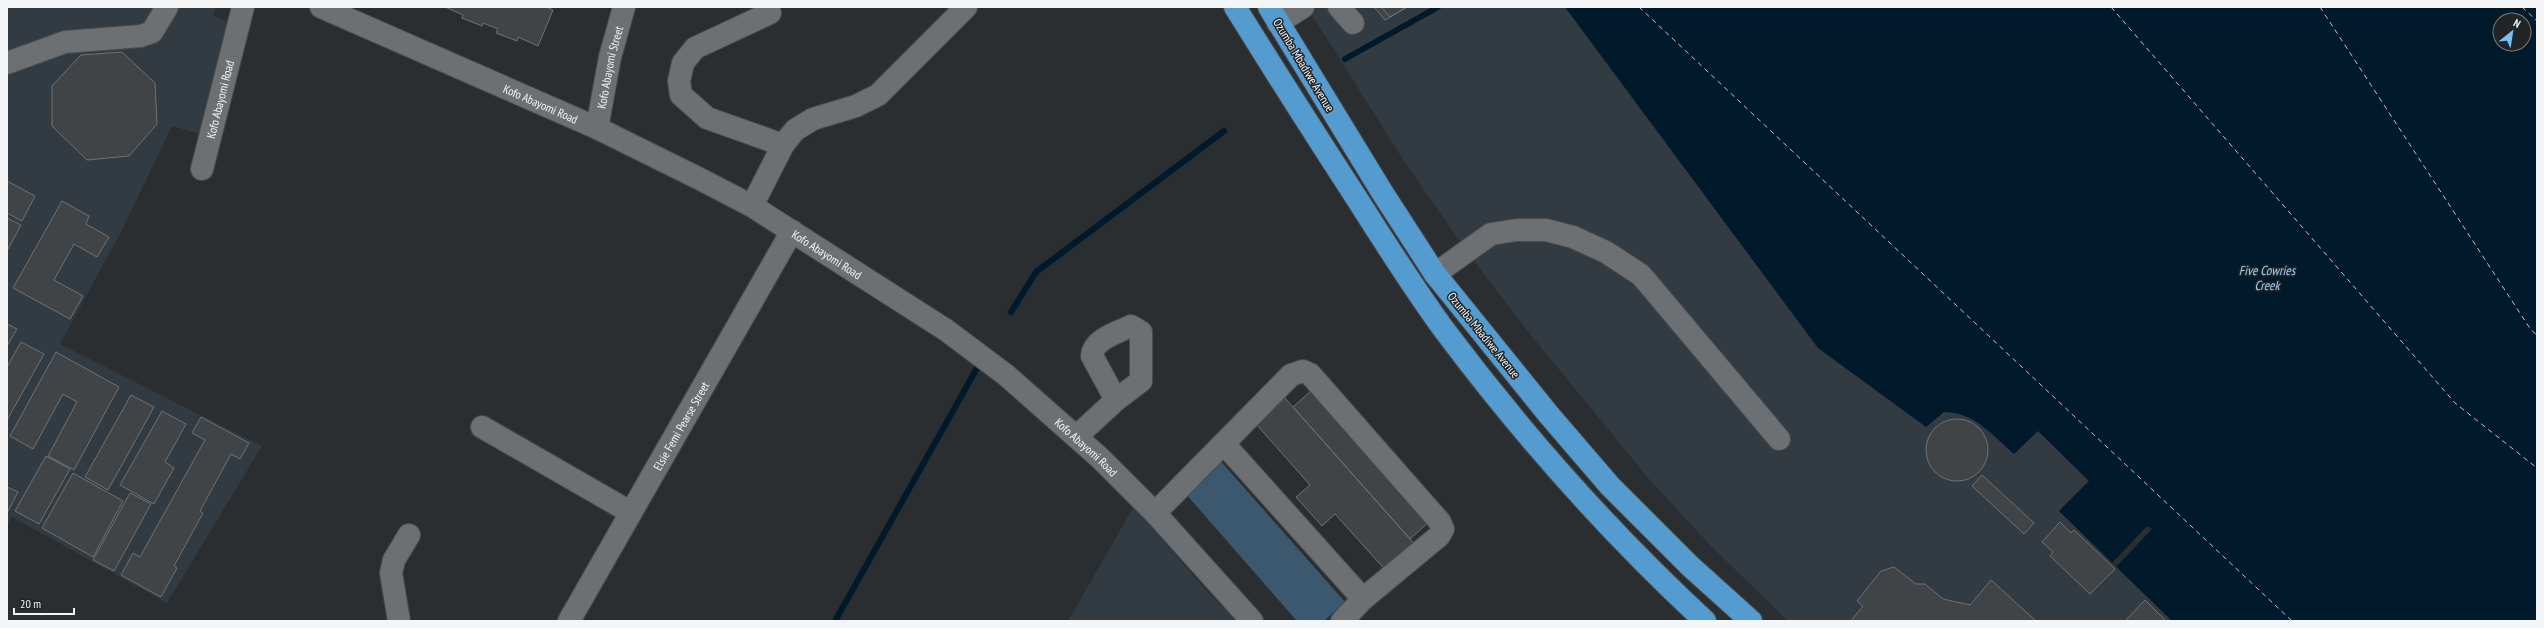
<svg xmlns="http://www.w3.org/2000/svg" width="2544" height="628" font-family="'PT Sans Narrow',sans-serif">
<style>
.built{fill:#323b41}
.green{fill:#3c586e}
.water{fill:#00192b;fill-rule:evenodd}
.pier{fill:#2b2e31}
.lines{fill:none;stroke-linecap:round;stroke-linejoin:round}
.stream{stroke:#00192b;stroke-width:6}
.ferry{stroke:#9fcff5;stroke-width:1;stroke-dasharray:5 4;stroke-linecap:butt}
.building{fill:#414447;stroke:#6f7275}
.minor-casing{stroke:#4a4c4e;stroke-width:24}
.highway-casing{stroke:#4a4c4e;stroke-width:24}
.minor{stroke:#6c7073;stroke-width:22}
.highway{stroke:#549bd0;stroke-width:22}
.labels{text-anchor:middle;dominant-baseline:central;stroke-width:3;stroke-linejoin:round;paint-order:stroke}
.street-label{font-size:12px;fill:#f3f5f6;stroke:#222527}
.water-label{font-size:13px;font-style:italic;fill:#9fcff5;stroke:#222527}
</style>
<rect width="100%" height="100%" fill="#2b2e31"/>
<path class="built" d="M 7,7 L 216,7 L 213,16 L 227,22 L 200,134 L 172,126 L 121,232 L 60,344 L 262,446 L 167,603 L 12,517 L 7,526 Z
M 1307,7 L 1565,7 L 1818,348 L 1944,412 L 1959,412 L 1971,417 L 2014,454 L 2038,430 L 2089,481 L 2059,511 L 2172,621 L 1788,621 L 1710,545 L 1649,479 L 1530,334 L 1467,252 L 1402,158 Z
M 1134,506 L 1202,586 L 1236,621 L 1068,621 Z"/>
<path class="green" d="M 1217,457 L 1345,602 L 1324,621 L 1297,621 L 1185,493 Z"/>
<path class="water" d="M 1565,7 L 2537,7 L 2537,621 L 2172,621 L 2059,511 L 2089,481 L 2038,431 L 2014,454 C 1993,435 1974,412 1944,412 L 1926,427 L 1818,348 ZM 2500,20 L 2524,20 L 2524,44 L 2500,44 Z"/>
<path class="pier" d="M 2147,526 L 2152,529 L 2116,567 L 2112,563 Z"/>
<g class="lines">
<path class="stream" d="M 1345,59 L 1438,7
M 1011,312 L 1036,272 L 1224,131
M 835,621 L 977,368"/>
<path class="ferry" d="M 1639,7 L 2292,621
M 2111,7 L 2455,403 L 2537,468
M 2320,7 L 2531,330 L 2537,335
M 2522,7 L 2537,21"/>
</g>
<path class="building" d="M 445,7 L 546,7 L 553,10 L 538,46 L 518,37 L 517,41 L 496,33 L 498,29 L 483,23 L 482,26 L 462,18 L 463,15 Z
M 1374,7 L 1407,7 L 1385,20 Z
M 1381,7 L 1407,7 L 1390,17 Z
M 122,52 L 155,83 L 157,124 L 129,156 L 87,160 L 52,126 L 52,86 L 81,55 Z
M 7,181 L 35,196 L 22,221 L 7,213 Z
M 62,201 L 89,216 L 86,224 L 109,237 L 97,257 L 74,244 L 54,280 L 83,296 L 70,319 L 13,288 Z
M 7,218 L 21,225 L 7,251 Z
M 7,324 L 17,329 L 7,346 Z
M 21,342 L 44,354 L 7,420 L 7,367 Z
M 56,352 L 119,387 L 74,470 L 48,456 L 77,402 L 63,394 L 33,449 L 10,436 Z
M 1314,388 L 1431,520 L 1410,539 L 1293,407 Z
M 131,395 L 154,407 L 108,490 L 85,477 Z
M 1285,398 L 1418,548 L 1389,574 L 1335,514 L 1322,526 L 1296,497 L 1310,485 L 1256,424 Z
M 162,411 L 186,424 L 165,462 L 174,468 L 154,504 L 120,485 Z
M 201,417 L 249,443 L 240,459 L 231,454 L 200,511 L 203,513 L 174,566 L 177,568 L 161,597 L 121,575 L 133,553 L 140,557 L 205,440 L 192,433 Z
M1926 450a31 31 0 1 1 62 0a31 31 0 1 1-62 0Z
M 46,456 L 70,469 L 39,524 L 15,511 Z
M 73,473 L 123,501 L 93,557 L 42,528 Z
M 1982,475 L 2034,523 L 2024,534 L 1972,486 Z
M 7,487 L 18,492 L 7,513 Z
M 130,493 L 151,504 L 114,571 L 93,560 Z
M 2060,522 L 2071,533 L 2074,530 L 2115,569 L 2090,594 L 2050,556 L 2053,552 L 2042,542 Z
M 1894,567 L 1916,584 L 1925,584 L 1943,599 L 1970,605 L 1991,580 L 2036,621 L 1851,621 L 1863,606 L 1857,601 L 1881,571 Z
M 2145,600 L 2166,621 L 2125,621 Z"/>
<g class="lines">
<g class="minor-casing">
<g id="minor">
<path id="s1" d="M 321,7 L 597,128 L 702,180 L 752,206 L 946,330 L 1006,375 L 1100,458 L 1155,513 L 1252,621"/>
<path d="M 1339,7 L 1353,23"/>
<path d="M 770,13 L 695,48 L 683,63 L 679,81 L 681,95 L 707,118 L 783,145"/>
<path d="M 1278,23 L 1303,7"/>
<path d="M 7,63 L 65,42 L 141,36 L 152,32 L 167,7"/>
<path id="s2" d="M 597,128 L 610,57 L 624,7"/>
<path id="s3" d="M 202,169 L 243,7"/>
<path d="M 752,206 L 783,145 L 795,130 L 813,119 L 856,106 L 878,95 L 966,7"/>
<path d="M 1435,274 L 1491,234 L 1517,230 L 1546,230 L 1573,237 L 1606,252 L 1641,275 L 1779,439"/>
<path d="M 482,427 L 630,512"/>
<path d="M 1077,436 L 1116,400 L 1141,381 L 1141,332 L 1131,326 C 1117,333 1093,339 1092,356 L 1116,400"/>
<path d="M 1225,445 L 1363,599"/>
<path d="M 1155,513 L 1291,375 L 1303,371 L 1310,374 L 1440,522 L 1443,529 L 1439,536 L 1363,599 L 1342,621"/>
<path d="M 399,621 L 391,573 L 394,560 L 409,535"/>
<path id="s4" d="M 569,621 L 792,231"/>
</g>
</g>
<g class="highway-casing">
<path id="highway" d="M 1235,7 C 1273,68 1311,128 1350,188 C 1381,236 1411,285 1445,331 C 1523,435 1610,533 1705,621
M 1269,7 L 1382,192 L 1435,274 L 1549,415 L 1610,486 L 1690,566 L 1751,621"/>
</g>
<use href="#minor" class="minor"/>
<use href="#highway" class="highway"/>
</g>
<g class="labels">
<g class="street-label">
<text transform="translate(1304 65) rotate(59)">Ozumba Mbadiwe Avenue</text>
<text stroke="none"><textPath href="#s2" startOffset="62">Kofo Abayomi Street</textPath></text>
<text stroke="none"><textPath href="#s3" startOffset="72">Kofo Abayomi Road</textPath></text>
<text stroke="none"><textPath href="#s1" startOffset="240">Kofo Abayomi Road</textPath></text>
<text stroke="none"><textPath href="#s1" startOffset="564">Kofo Abayomi Road</textPath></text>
<text transform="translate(1484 335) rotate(51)">Ozumba Mbadiwe Avenue</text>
<text stroke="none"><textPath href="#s4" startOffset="225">Elsie Femi Pearse Street</textPath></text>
<text stroke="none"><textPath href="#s1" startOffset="888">Kofo Abayomi Road</textPath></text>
</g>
<g class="water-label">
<text x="2267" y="270">Five Cowries<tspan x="2267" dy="15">Creek</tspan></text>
</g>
</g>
<rect width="2544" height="628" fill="none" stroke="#f3f5f6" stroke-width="16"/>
<g transform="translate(2512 32) rotate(30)"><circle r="19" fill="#222527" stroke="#76787a"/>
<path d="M0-3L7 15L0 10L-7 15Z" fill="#77c0f7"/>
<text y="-6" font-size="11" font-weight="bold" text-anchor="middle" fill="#f3f5f6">N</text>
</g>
<path d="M14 608v6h60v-6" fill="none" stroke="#f3f5f6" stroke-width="2"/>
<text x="20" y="608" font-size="12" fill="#f3f5f6" stroke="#222527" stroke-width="3" paint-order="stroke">20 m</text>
</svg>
